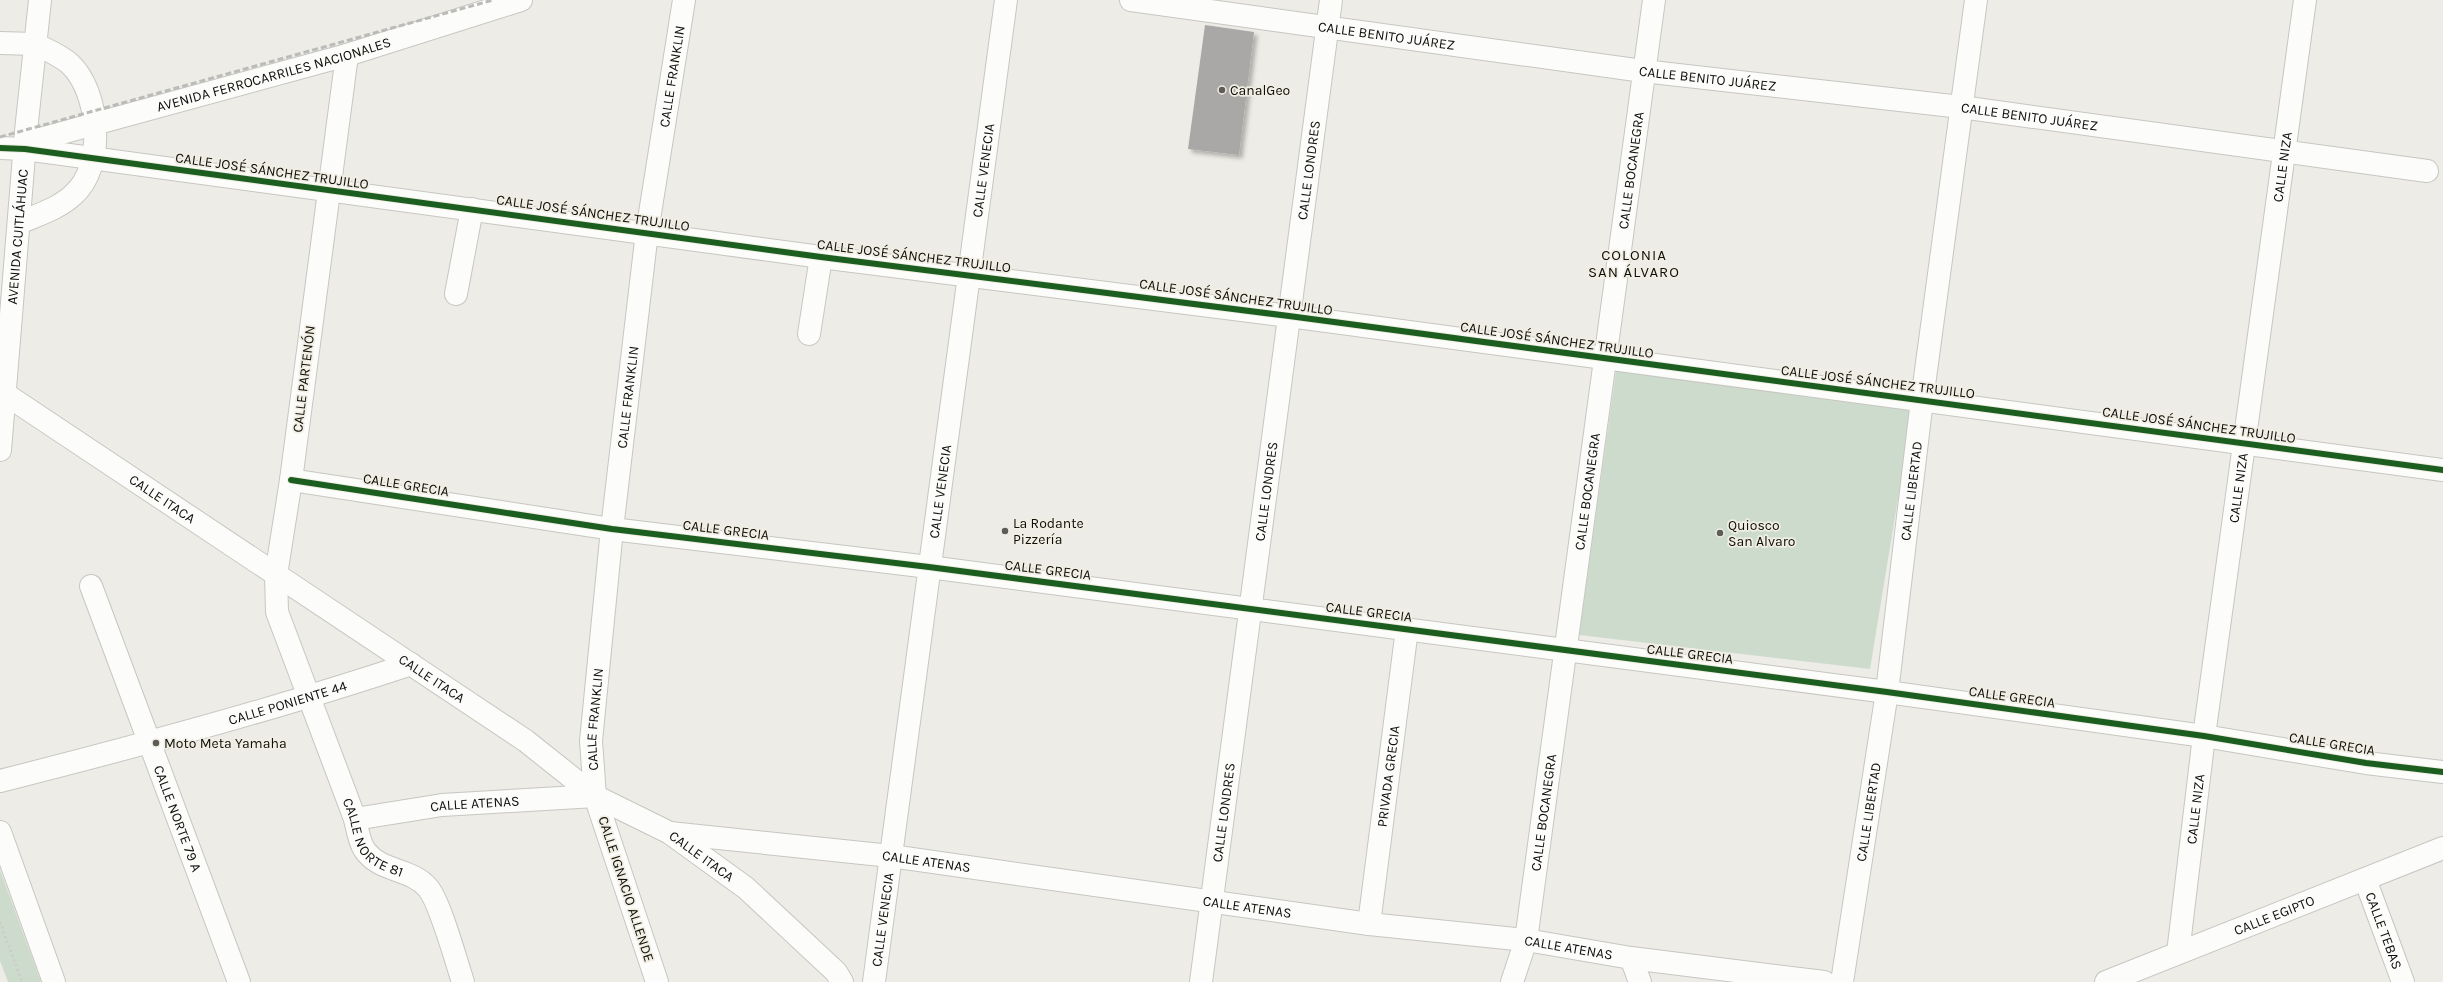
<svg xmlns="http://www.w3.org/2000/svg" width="2443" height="982" font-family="Karla,sans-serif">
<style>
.green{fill:#cddbcd}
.building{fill:#aaa8a7;filter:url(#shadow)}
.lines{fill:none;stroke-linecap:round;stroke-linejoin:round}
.minor-casing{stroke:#c7c6c1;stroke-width:24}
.major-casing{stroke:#c7c6c1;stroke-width:24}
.path{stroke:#cbcbc8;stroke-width:2.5;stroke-dasharray:2 3;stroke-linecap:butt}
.minor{stroke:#fcfcfb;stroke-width:22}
.major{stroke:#fcfcfb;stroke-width:22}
.rail{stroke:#bbbbb9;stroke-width:3;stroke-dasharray:6 3;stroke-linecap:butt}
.cycleway-casing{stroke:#f1eee3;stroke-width:8}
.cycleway{stroke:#1b5e20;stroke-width:6}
.poi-dot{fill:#5d5c57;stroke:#f1eee3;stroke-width:1.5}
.labels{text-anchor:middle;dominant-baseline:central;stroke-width:3.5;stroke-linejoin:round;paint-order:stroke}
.street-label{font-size:14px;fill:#0f0e0a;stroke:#f1eee3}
.poi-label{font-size:14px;fill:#0f0e0a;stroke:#f1eee3;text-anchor:start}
.neighbourhood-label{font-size:15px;letter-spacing:1px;fill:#0f0e0a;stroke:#f1eee3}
</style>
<defs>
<filter id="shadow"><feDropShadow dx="3.5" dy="3.5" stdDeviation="2" flood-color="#0004"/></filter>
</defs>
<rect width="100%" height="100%" fill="#eeece6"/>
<path class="green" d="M 1616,371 L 1913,407 L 1870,669 L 1579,635 Z
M 0,870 L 41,982 L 8,982 L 0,961 Z"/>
<path class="building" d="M 1205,25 L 1254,32 L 1239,155 L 1188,149 Z"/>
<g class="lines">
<g class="minor-casing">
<g id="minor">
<path id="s1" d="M 1131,0 L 1643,71 L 1961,107 L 2427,171"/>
<path id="s2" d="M 347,55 L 291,480 L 276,575 L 277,612 L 355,819 C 357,828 359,841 364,849 C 380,873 410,867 428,888 C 440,902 456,961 463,982"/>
<path id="s3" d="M 25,143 L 347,55 L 521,0"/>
<path d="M 0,148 L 25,149 L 821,257 L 1289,316 L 2443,470"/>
<path d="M 19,223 C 37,215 58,209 73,195 C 106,167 100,92 70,64 C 60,55 47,50 35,44"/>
<path d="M 456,294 L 472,209"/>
<path d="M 809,334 L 821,257"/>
<path id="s4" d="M 5,394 L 526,741 L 595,796 L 670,833 L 746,888 L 836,972 L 842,982"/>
<path d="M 291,480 L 612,529 L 929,567 L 1887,692 L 2204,736 L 2366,763 L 2443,772"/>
<path id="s5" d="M 91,586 L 239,982"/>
<path id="s6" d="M 0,781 C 139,746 276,709 411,664"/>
<path id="s7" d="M 355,819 L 442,805 L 595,796"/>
<path id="s8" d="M 670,833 L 891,856 L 1369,924 L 1526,940 L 1631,958 L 1824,982"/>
<path id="s9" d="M 2365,879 L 2403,982"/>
<path id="s10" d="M 1369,924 L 1407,629"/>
<path id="s11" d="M 2178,953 L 2204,736 L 2305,0"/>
<path d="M 1631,958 L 1640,982"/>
<path id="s12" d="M 657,982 L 595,796 L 591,741 L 612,529 L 647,232 L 684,0"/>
<path id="s13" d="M 874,982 L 1006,0"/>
<path id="s14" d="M 1201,982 L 1331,0"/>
<path id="s15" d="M 1512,982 L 1526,940 L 1654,0"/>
<path id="s16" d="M 1842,982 L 1887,692 L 1922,400 L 1976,0"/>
<path id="s17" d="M 2106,982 L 2443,848"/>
</g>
</g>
<g class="major-casing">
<g id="major">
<path d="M 0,43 L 35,44"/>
<path id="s18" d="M 0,450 L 26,131 L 40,0"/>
<path d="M 0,832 L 54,982"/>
</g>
</g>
<path class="path" d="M 0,922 L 22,982"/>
<use href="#minor" class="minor"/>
<use href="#major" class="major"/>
<path class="rail" d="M 0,137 L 493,0"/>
<g class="cycleway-casing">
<path id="cycleway" d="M 0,148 L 25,149 L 821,257 L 1289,316 L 2443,470
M 291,480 L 612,529 L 929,567 L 1887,692 L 2204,736 L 2366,763 L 2443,772"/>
</g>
<use href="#cycleway" class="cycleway"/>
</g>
<g class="poi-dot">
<circle cx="1222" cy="90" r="4"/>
<circle cx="1005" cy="531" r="4"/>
<circle cx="1720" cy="533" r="4"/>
<circle cx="156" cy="743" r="4"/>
</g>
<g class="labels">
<g class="street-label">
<text stroke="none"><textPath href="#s1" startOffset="258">CALLE BENITO JUÁREZ</textPath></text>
<text stroke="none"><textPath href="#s3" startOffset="258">AVENIDA FERROCARRILES NACIONALES</textPath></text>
<text stroke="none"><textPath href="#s12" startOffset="921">CALLE FRANKLIN</textPath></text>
<text stroke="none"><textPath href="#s1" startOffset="582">CALLE BENITO JUÁREZ</textPath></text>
<text stroke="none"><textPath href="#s1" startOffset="906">CALLE BENITO JUÁREZ</textPath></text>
<text stroke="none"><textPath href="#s11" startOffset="793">CALLE NIZA</textPath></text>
<text stroke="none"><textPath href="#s13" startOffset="819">CALLE VENECIA</textPath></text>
<text stroke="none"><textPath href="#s14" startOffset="819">CALLE LONDRES</textPath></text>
<text transform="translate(272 171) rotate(8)">CALLE JOSÉ SÁNCHEZ TRUJILLO</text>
<text stroke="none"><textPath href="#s15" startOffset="821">CALLE BOCANEGRA</textPath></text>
<text transform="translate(593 213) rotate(8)">CALLE JOSÉ SÁNCHEZ TRUJILLO</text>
<text stroke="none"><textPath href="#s18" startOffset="214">AVENIDA CUITLÁHUAC</textPath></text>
<text transform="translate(914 256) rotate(7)">CALLE JOSÉ SÁNCHEZ TRUJILLO</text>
<text transform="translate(1236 297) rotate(8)">CALLE JOSÉ SÁNCHEZ TRUJILLO</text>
<text transform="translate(1557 340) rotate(8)">CALLE JOSÉ SÁNCHEZ TRUJILLO</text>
<text transform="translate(304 379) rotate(-83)">CALLE PARTENÓN</text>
<text transform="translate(1878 382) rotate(7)">CALLE JOSÉ SÁNCHEZ TRUJILLO</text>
<text stroke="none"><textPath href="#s12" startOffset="597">CALLE FRANKLIN</textPath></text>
<text transform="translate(2199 425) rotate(8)">CALLE JOSÉ SÁNCHEZ TRUJILLO</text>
<text transform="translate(406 485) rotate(9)">CALLE GRECIA</text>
<text stroke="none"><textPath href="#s11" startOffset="469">CALLE NIZA</textPath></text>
<text stroke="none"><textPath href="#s13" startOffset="495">CALLE VENECIA</textPath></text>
<text stroke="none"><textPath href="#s14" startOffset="495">CALLE LONDRES</textPath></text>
<text stroke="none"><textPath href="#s16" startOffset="496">CALLE LIBERTAD</textPath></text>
<text stroke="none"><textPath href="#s15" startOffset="497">CALLE BOCANEGRA</textPath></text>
<text stroke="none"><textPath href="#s4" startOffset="189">CALLE ITACA</textPath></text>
<text transform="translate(726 530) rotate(7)">CALLE GRECIA</text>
<text transform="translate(1048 570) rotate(7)">CALLE GRECIA</text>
<text transform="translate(1369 612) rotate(7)">CALLE GRECIA</text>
<text transform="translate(1690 654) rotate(7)">CALLE GRECIA</text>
<text stroke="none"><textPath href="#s4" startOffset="513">CALLE ITACA</textPath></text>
<text transform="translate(2012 697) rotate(8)">CALLE GRECIA</text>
<text stroke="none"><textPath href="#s6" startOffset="298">CALLE PONIENTE 44</textPath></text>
<text stroke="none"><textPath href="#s12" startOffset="273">CALLE FRANKLIN</textPath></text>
<text transform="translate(2332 744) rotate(9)">CALLE GRECIA</text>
<text stroke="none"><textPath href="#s10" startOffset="149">PRIVADA GRECIA</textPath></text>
<text stroke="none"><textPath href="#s7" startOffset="121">CALLE ATENAS</textPath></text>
<text stroke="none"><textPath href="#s11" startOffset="145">CALLE NIZA</textPath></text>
<text stroke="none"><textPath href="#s14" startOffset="171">CALLE LONDRES</textPath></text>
<text stroke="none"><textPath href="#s16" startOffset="172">CALLE LIBERTAD</textPath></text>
<text stroke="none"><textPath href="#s15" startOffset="173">CALLE BOCANEGRA</textPath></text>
<text stroke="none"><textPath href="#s5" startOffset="248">CALLE NORTE 79 A</textPath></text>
<text stroke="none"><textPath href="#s2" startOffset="811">CALLE NORTE 81</textPath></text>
<text stroke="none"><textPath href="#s4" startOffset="837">CALLE ITACA</textPath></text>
<text stroke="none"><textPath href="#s8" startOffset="258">CALLE ATENAS</textPath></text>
<text transform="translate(626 889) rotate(72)">CALLE IGNACIO ALLENDE</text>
<text stroke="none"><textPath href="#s8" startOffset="582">CALLE ATENAS</textPath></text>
<text stroke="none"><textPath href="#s17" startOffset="181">CALLE EGIPTO</textPath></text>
<text stroke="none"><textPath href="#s13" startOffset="63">CALLE VENECIA</textPath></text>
<text stroke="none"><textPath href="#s9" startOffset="55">CALLE TEBAS</textPath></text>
<text stroke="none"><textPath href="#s8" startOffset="906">CALLE ATENAS</textPath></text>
</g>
<g class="poi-label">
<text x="1230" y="90">CanalGeo</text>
<text x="1013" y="523">La Rodante<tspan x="1013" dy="16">Pizzería</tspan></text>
<text x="1728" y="525">Quiosco<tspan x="1728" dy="16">San Alvaro</tspan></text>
<text x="164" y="743">Moto Meta Yamaha</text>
</g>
<g class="neighbourhood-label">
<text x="1634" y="255">COLONIA<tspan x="1634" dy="17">SAN ÁLVARO</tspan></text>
</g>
</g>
</svg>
